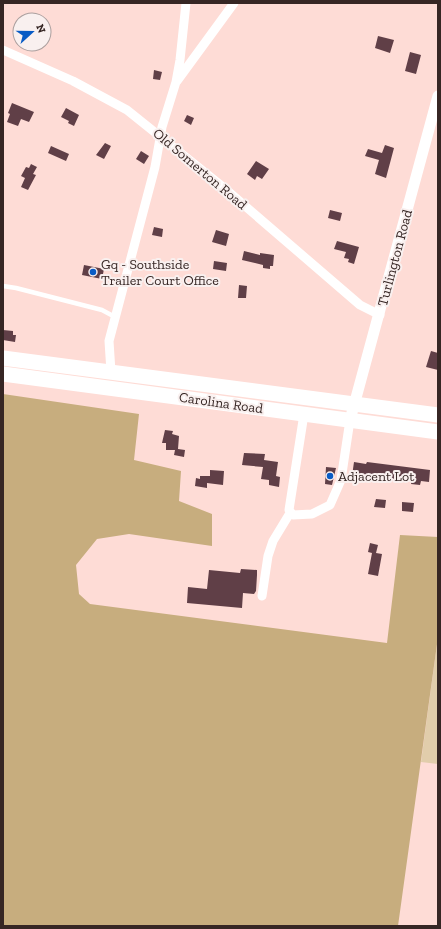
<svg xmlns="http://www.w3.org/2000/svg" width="441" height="929" font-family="'Zilla Slab',serif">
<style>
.green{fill:#e1cdab}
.forest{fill:#c7ad7e}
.building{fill:#603f47}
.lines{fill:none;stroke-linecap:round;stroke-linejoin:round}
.service{stroke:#fff;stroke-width:4.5}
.minor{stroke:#fff;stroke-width:9}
.tertiary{stroke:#fff;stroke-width:11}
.trunk{stroke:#fff;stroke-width:15}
.poi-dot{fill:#085bc5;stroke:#f9f0ef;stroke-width:1.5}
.labels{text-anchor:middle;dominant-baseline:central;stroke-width:4;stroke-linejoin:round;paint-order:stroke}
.street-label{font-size:14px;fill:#362624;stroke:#f9f0ef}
.poi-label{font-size:14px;fill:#362624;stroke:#f9f0ef;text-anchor:start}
</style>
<rect width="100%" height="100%" fill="#fedcd6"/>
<path class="green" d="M 438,637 L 438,764 L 421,762 Z"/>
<path class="forest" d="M 3,394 L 139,414 L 134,460 L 181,471 L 179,501 L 212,514 L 212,546 L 129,534 L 97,539 L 76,565 L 79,594 L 90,604 L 387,643 L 400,535 L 438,537 L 438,637 L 398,926 L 3,926 Z"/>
<path class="building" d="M 378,36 L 394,40 L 390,53 L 375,48 Z
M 410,52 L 421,55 L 416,74 L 405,71 Z
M 154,70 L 162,72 L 160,80 L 153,79 Z
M 12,103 L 34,112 L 29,122 L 21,119 L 18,126 L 7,122 L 10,114 L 8,113 Z
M 66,108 L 79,115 L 74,126 L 68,123 L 69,121 L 61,117 Z
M 187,115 L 194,118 L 191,125 L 184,121 Z
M 105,143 L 111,146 L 104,159 L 96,155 Z
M 385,145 L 394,148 L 386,178 L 375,174 L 379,160 L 365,156 L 368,149 L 382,153 Z
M 51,146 L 69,154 L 66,161 L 48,153 Z
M 141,151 L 149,156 L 144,164 L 136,159 Z
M 256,161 L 269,169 L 262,179 L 257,176 L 255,180 L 247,174 Z
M 31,164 L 37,167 L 33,174 L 36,175 L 28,190 L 21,187 L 25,178 L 21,176 L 26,167 L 29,168 Z
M 330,210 L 342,213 L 340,221 L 328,218 Z
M 154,227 L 163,229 L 162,237 L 152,235 Z
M 216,230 L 229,234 L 226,246 L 212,242 Z
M 337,241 L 359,247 L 354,264 L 348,262 L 349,259 L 344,258 L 346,252 L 334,249 Z
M 244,251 L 260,255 L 260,253 L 274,255 L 273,266 L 270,266 L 270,269 L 263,268 L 263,265 L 242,260 Z
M 214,261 L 227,263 L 226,271 L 213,269 Z
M 84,265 L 104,269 L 102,279 L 82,275 Z
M 239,285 L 247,286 L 246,298 L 238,298 Z
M 3,330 L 13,331 L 13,335 L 16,335 L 15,342 L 3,340 Z
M 431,351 L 438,353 L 438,370 L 426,367 Z
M 165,430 L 173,431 L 172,434 L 179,436 L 178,449 L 185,450 L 184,457 L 174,455 L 175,450 L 166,450 L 166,443 L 162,443 Z
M 244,453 L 265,454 L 264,460 L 278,462 L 276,476 L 280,477 L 279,487 L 269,485 L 269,480 L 261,479 L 263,467 L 242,465 Z
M 354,462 L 366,464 L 367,462 L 430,470 L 429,482 L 421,481 L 420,485 L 411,484 L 412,479 L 395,477 L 395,479 L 388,478 L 388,475 L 374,473 L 374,475 L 370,475 L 370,479 L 353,477 L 352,476 Z
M 326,467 L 336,468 L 332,485 L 325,484 Z
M 210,470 L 224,471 L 223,485 L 207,483 L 207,488 L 195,486 L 196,478 L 200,479 L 200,476 L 210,476 Z
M 376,499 L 386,500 L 385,508 L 374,507 Z
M 402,502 L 414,503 L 413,512 L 402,511 Z
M 370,543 L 378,545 L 376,553 L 382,554 L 378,576 L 368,574 L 372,553 L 368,552 Z
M 241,569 L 257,570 L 257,575 L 256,591 L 254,594 L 243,593 L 242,608 L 187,603 L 188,587 L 207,589 L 209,570 L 240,573 Z"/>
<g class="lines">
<path class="service" d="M 3,286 L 16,288 L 102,310 L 115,317"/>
<path class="minor" d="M 3,50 L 73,81 L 127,110 L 223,187 L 360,305 L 380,315
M 177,81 L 234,3
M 111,372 L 109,341 L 155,167 L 162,127 L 176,82 L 180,60 L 186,3
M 304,414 L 289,510 L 293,515 L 312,514 L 330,505 L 341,480 L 350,420
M 262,596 L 268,556 L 273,541 L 290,513"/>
<path class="tertiary" d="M 350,420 L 438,96"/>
<path class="trunk" d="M 3,358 L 438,415
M 3,374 L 438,432"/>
</g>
<g class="poi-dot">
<circle cx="93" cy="272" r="4"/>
<circle cx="330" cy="476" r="4"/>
</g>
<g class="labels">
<g class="street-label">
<text transform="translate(200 169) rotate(40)">Old Somerton Road</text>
<text transform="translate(395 258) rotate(-75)">Turlington Road</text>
<text transform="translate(221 403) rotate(8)">Carolina Road</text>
</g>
<g class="poi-label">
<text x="101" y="264">Gq - Southside<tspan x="101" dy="16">Trailer Court Office</tspan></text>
<text x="338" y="476">Adjacent Lot</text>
</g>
</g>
<rect width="441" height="929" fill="none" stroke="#362624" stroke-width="8"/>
<g transform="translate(32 32) rotate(69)"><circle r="19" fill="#f9f0ef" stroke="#ab9f9e"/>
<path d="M0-3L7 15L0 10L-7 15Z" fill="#085bc5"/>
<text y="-6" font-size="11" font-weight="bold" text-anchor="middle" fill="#362624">N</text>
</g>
</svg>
